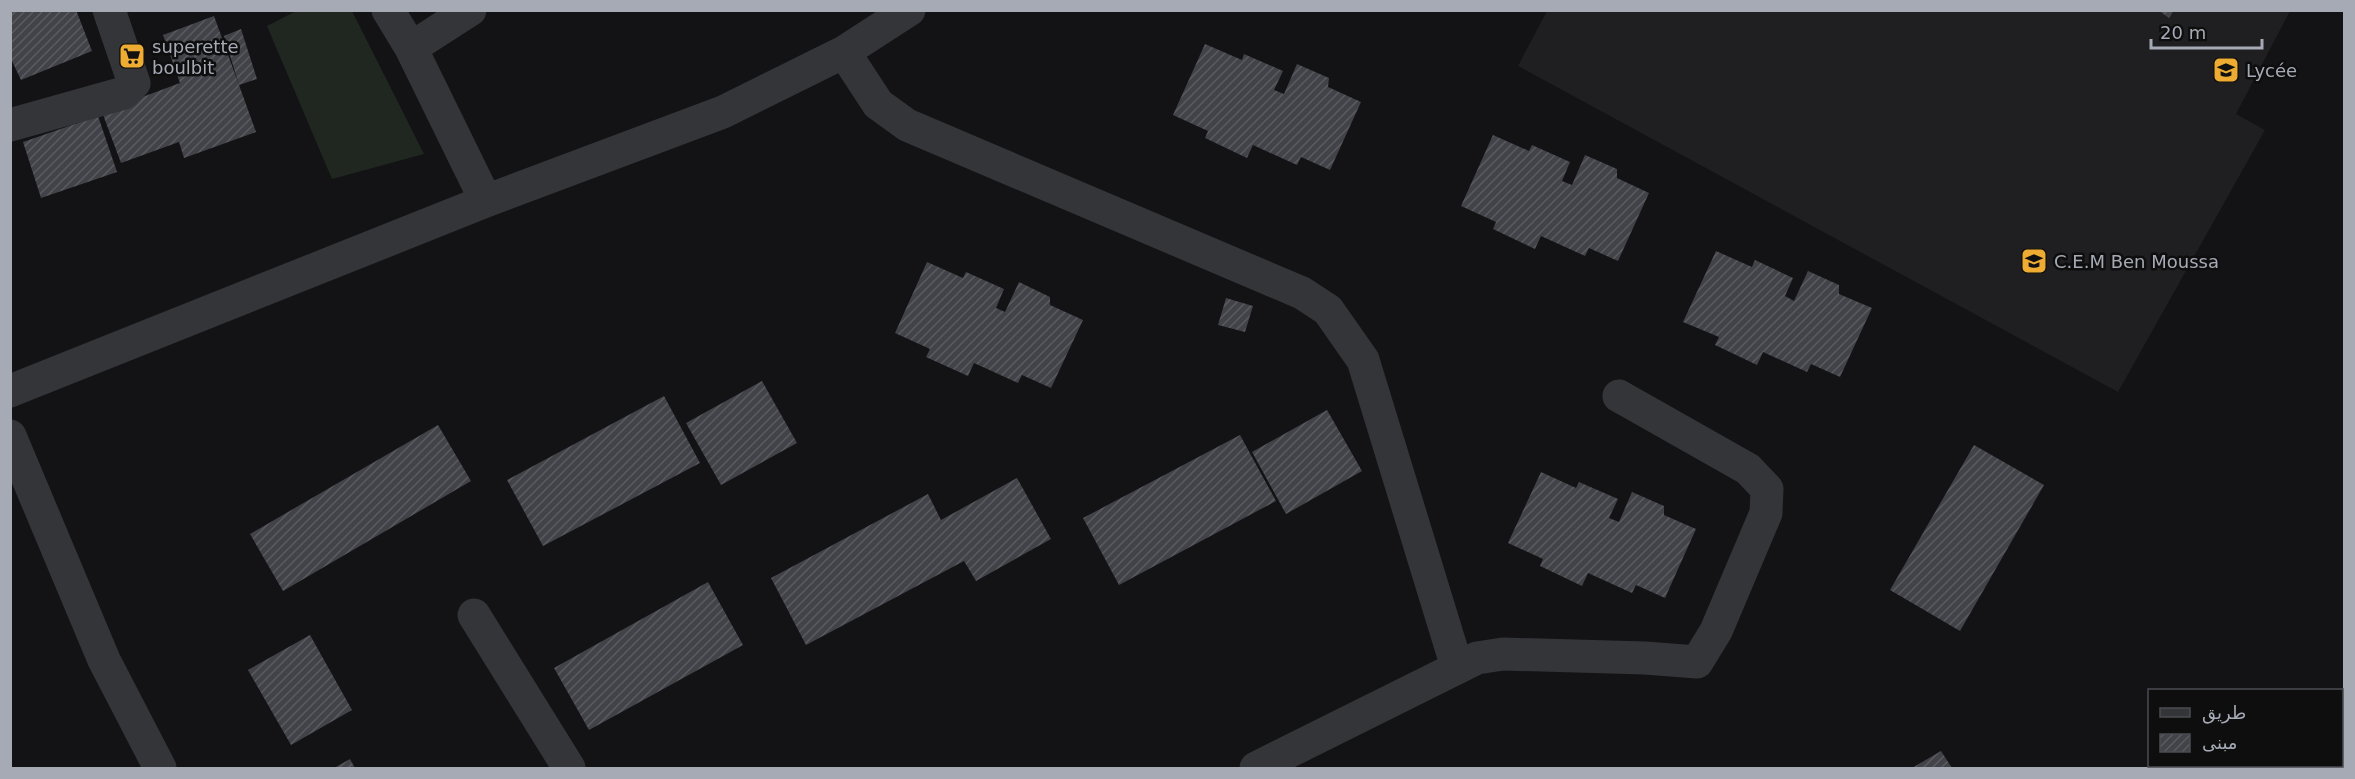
<svg xmlns="http://www.w3.org/2000/svg" width="2355" height="779" font-family="'DejaVu Sans',Vazirmatn,sans-serif">
<style>
.built{fill:#1f1f21}
.garden{fill:#1f2720}
.building{fill:url(#building-hatch)}
.lines{fill:none;stroke-linecap:round;stroke-linejoin:round}
.minor{stroke:#343539;stroke-width:33}
.labels{text-anchor:middle;dominant-baseline:central;stroke-width:5;stroke-linejoin:round;paint-order:stroke}
.poi-label{font-size:18px;fill:#a5aab5;stroke:#0e0e0f;text-anchor:start}
</style>
<defs>
<pattern id="building-hatch" width="6" height="6" patternUnits="userSpaceOnUse" patternTransform="scale(1.5)"><rect width="6" height="6" fill="#424348"/><path d="M-1 1l2-2M0 6l6-6M5 7l2-2" fill="none" stroke="#5a5b60"/></pattern>
</defs>
<rect width="100%" height="100%" fill="#131315"/>
<path class="built" d="M 1547,11 L 2290,11 L 2236,114 L 2265,130 L 2118,392 L 1518,66 Z"/>
<path class="garden" d="M 298,10 L 352,11 L 424,154 L 332,179 L 267,26 Z"/>
<path class="building" d="M 10,10 L 76,10 L 92,51 L 21,80 L 10,57 Z
M 2158,10 L 2174,10 L 2169,18 Z
M 214,16 L 256,132 L 184,158 L 179,142 L 121,163 L 102,112 L 180,83 L 163,35 Z
M 241,29 L 257,79 L 239,85 L 224,36 Z
M 1205,44 L 1242,60 L 1244,54 L 1283,71 L 1274,90 L 1284,94 L 1297,64 L 1329,78 L 1328,87 L 1361,102 L 1330,170 L 1301,157 L 1297,165 L 1253,145 L 1247,158 L 1205,138 L 1208,131 L 1173,115 Z
M 98,116 L 117,172 L 41,198 L 23,142 Z
M 1493,135 L 1529,151 L 1532,145 L 1570,162 L 1562,181 L 1572,185 L 1585,155 L 1617,169 L 1617,178 L 1649,193 L 1618,261 L 1589,248 L 1585,256 L 1541,236 L 1535,249 L 1493,229 L 1496,222 L 1461,206 Z
M 1716,251 L 1752,267 L 1755,260 L 1793,278 L 1785,296 L 1794,301 L 1808,271 L 1839,285 L 1839,294 L 1872,308 L 1840,377 L 1811,364 L 1807,372 L 1763,352 L 1757,365 L 1715,345 L 1719,337 L 1683,322 Z
M 927,262 L 963,278 L 966,272 L 1004,289 L 996,308 L 1005,312 L 1019,282 L 1050,297 L 1050,305 L 1083,320 L 1051,388 L 1022,375 L 1018,383 L 974,363 L 968,376 L 926,357 L 930,349 L 895,333 Z
M 1226,298 L 1253,306 L 1245,332 L 1218,325 Z
M 762,381 L 797,443 L 721,485 L 686,423 Z
M 664,396 L 700,463 L 543,546 L 507,480 Z
M 1327,410 L 1362,471 L 1286,514 L 1252,452 Z
M 438,425 L 471,481 L 283,591 L 250,534 Z
M 1240,435 L 1276,501 L 1119,585 L 1083,518 Z
M 1974,445 L 2044,485 L 1960,631 L 1890,590 Z
M 1541,472 L 1576,488 L 1579,482 L 1618,499 L 1609,518 L 1619,522 L 1632,492 L 1664,506 L 1664,515 L 1696,529 L 1665,598 L 1636,585 L 1632,593 L 1588,573 L 1582,586 L 1540,566 L 1543,559 L 1508,543 Z
M 1017,478 L 1051,539 L 976,581 L 964,561 L 806,645 L 771,578 L 928,494 L 941,520 Z
M 708,582 L 743,645 L 589,730 L 554,668 Z
M 310,635 L 352,710 L 291,745 L 248,670 Z
M 1941,751 L 1952,768 L 1912,768 Z
M 350,759 L 355,768 L 334,768 Z"/>
<g class="lines">
<path class="minor" d="M 388,10 L 411,48 L 486,201
M 411,48 L 470,10
M 844,52 L 878,104 L 907,125 L 1302,293 L 1328,310 L 1363,360 L 1457,667
M 10,125 L 124,93 L 134,83 L 109,10
M 10,391 L 486,201 L 723,112 L 844,52 L 909,10
M 10,436 L 104,660 L 160,768
M 474,615 L 569,768
M 1256,768 L 1477,658 L 1503,654 L 1645,658 L 1697,662 L 1716,631 L 1766,513 L 1767,489 L 1748,469 L 1619,396"/>
</g>
<defs>
<g id="supermarket-square" transform="scale(1.35)"><rect x="-9" y="-9" width="18" height="18" rx="4" fill="#eead32" stroke="#0e0e0f"/><path d="M-6-5.5h2.5l.6 2H6L4.5 2H-2.5L-4.4-4H-6ZM-1.5 3.2a1.3 1.3 0 1 0 .1 0ZM3 3.2a1.3 1.3 0 1 0 .1 0Z" fill="#111"/></g>
<g id="school-square" transform="scale(1.35)"><rect x="-9" y="-9" width="18" height="18" rx="4" fill="#eead32" stroke="#0e0e0f"/><path d="M0-5L7-2L0 1L-7-2ZM-4 1L0 2.5L4 1V4Q0 6-4 4Z" fill="#111"/></g>
</defs>
<g fill-rule="evenodd">
<use href="#supermarket-square" x="132" y="56"/>
<use href="#school-square" x="2226" y="70"/>
<use href="#school-square" x="2034" y="261"/>
</g>
<g class="labels">
<g class="poi-label">
<text x="152" y="46">superette<tspan x="152" dy="21">boulbit</tspan></text>
<text x="2246" y="70">Lycée</text>
<text x="2054" y="261">C.E.M Ben Moussa</text>
</g>
</g>
<rect width="2355" height="779" fill="none" stroke="#a5aab5" stroke-width="24"/>
<rect x="2148" y="689" width="195" height="78" fill="#0e0e0f" stroke="#4a4c51" stroke-width="1.5"/>
<rect x="2160" y="708" width="30" height="9" fill="#343539" stroke="#4a4c51" stroke-width="1.5"/>
<text x="2202" y="719" font-size="18" fill="#a5aab5">طريق</text>
<rect x="2160" y="734" width="30" height="18" fill="url(#building-hatch)" stroke="#4a4c51" stroke-width="1.5"/>
<text x="2202" y="749" font-size="18" fill="#a5aab5">مبنى</text>
<path d="M2151 39v9h111v-9" fill="none" stroke="#a5aab5" stroke-width="3"/>
<text x="2160" y="39" font-size="18" fill="#a5aab5" stroke="#0e0e0f" stroke-width="4.5" paint-order="stroke">20 m</text>
</svg>
